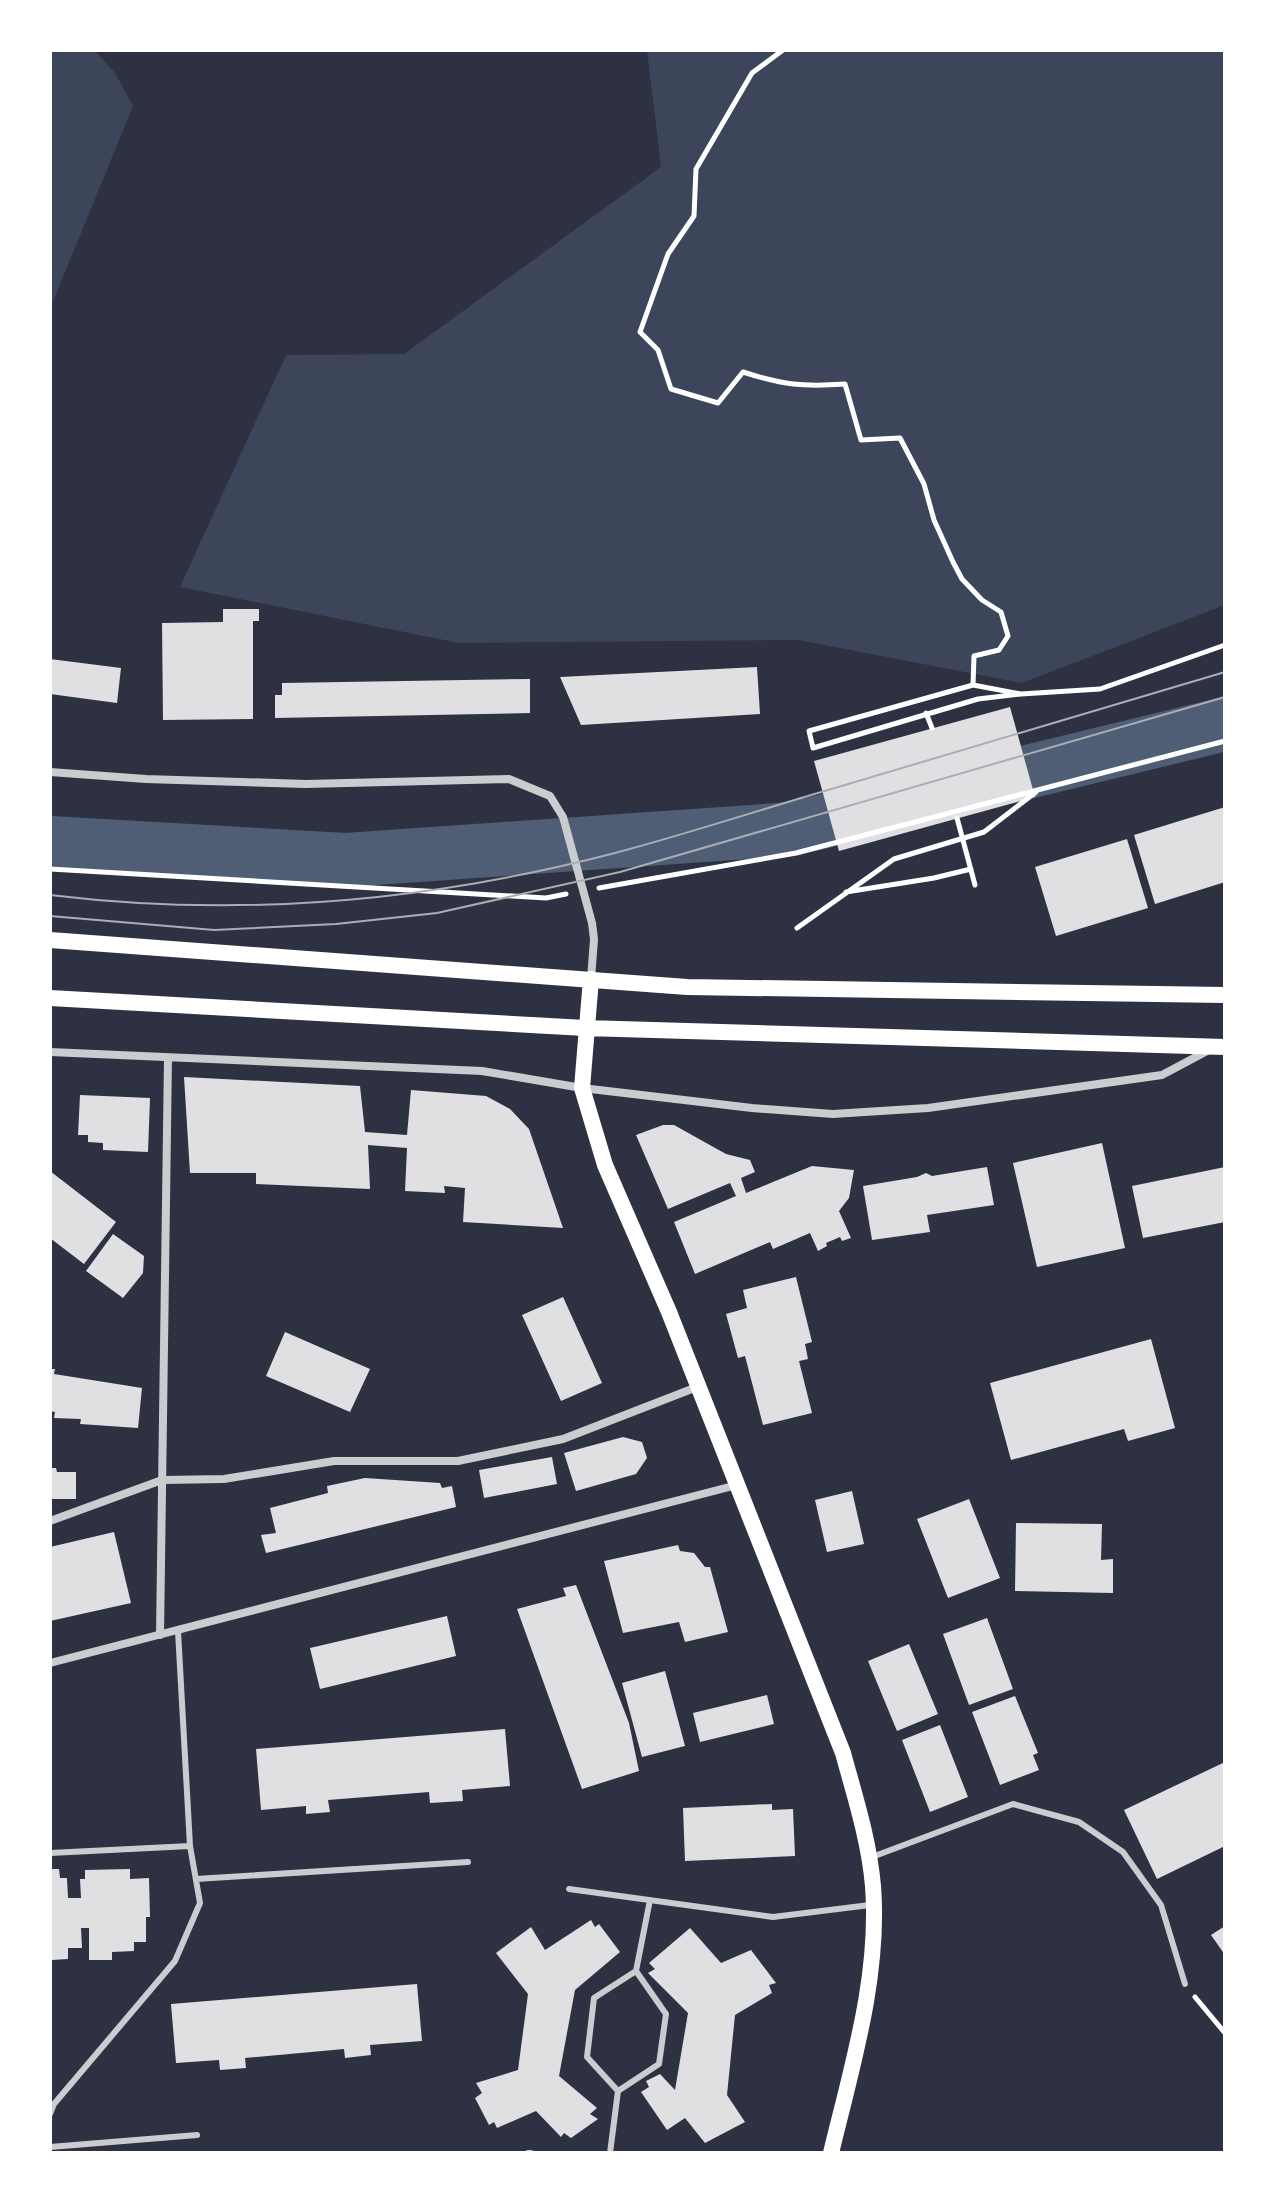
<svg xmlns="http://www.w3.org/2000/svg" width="1275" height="2203" font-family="'PT Sans',sans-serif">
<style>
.green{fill:#3c4559}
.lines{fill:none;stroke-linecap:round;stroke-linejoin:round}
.river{stroke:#4f5d75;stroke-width:54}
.building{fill:#e0e0e3}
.path{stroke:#fff;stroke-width:5}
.service{stroke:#caccd0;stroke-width:6}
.minor{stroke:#caccd0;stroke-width:8}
.secondary{stroke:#fff;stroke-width:16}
.tram{stroke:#abadb3;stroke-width:2}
</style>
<rect width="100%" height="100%" fill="#2d3142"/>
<path class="green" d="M 50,50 L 94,50 L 115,73 L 133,106 L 50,309 Z
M 647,50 L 1225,50 L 1225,605 L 1022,683 L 798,640 L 459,643 L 180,587 L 286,355 L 404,354 L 661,167 Z"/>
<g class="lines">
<path class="river" d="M 50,843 L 346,860 L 792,829 L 1225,724"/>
</g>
<path class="building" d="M 223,609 L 259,609 L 259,621 L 253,621 L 253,719 L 163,720 L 162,623 L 223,622 Z
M 50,659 L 121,668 L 117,703 L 50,694 Z
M 757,667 L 760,714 L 581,725 L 560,677 Z
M 530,679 L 530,713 L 275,718 L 275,695 L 282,695 L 282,683 Z
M 1010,707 L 1035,797 L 839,851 L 814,761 Z
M 1225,807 L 1225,882 L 1155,904 L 1134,835 Z
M 1127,839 L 1148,908 L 1056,936 L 1035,867 Z
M 184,1077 L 360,1086 L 365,1132 L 407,1135 L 411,1090 L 486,1096 L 510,1109 L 529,1129 L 563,1228 L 463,1222 L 465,1188 L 444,1186 L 445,1193 L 405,1191 L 407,1148 L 368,1145 L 370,1189 L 256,1184 L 256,1173 L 190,1173 Z
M 80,1095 L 150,1098 L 148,1152 L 103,1150 L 103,1143 L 88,1142 L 88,1135 L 78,1135 Z
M 663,1125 L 674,1125 L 726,1154 L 750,1160 L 755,1172 L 741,1178 L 746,1193 L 812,1166 L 854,1170 L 849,1198 L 839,1211 L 851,1238 L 842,1241 L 840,1237 L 826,1243 L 827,1246 L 818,1251 L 810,1233 L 773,1249 L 770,1242 L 695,1274 L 674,1222 L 736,1196 L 730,1183 L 668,1209 L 636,1135 Z
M 1102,1143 L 1125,1248 L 1037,1267 L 1013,1163 Z
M 987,1167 L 994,1205 L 927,1215 L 930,1232 L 872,1240 L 863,1186 L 917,1177 L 926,1173 L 932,1176 Z
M 1225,1167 L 1225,1222 L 1143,1238 L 1132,1186 Z
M 50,1171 L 116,1222 L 84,1264 L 50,1238 Z
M 113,1234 L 144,1256 L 143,1273 L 123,1298 L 86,1271 Z
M 796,1277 L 812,1342 L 805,1344 L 808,1359 L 799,1361 L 812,1413 L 763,1425 L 745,1356 L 738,1358 L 726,1314 L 747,1308 L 743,1290 Z
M 563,1297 L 602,1383 L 561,1401 L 522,1315 Z
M 285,1332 L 370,1369 L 350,1412 L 266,1376 Z
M 1151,1339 L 1175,1428 L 1128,1441 L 1124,1429 L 1011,1460 L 990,1383 Z
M 50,1369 L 55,1369 L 54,1374 L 142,1388 L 138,1428 L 80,1424 L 81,1419 L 54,1418 L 55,1412 L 50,1411 Z
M 623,1437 L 642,1442 L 647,1458 L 636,1474 L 576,1491 L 564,1453 Z
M 552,1457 L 557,1484 L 484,1498 L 479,1470 Z
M 50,1468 L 56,1468 L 57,1472 L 76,1472 L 76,1499 L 50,1499 Z
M 365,1478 L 440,1483 L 442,1488 L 452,1486 L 456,1507 L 266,1553 L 261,1535 L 276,1533 L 270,1508 L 328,1493 L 327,1486 Z
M 852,1491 L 864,1544 L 827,1552 L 815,1500 Z
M 969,1499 L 1000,1578 L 948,1598 L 917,1519 Z
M 1016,1523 L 1102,1524 L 1101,1560 L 1113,1559 L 1113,1593 L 1015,1591 Z
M 114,1532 L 131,1603 L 50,1621 L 50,1547 Z
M 678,1545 L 680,1551 L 694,1553 L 705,1567 L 710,1567 L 728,1632 L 685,1642 L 679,1622 L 623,1633 L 604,1561 Z
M 576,1585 L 629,1723 L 639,1771 L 582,1789 L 517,1609 L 566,1596 L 563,1588 Z
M 447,1616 L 456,1656 L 320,1689 L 310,1648 Z
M 987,1618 L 1013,1689 L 969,1705 L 943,1634 Z
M 909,1644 L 938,1714 L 897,1731 L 868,1661 Z
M 665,1671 L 685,1746 L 642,1757 L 622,1683 Z
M 767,1695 L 774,1724 L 700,1742 L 693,1713 Z
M 1015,1696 L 1038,1753 L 1033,1755 L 1039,1770 L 1000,1785 L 972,1712 Z
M 940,1725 L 968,1797 L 930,1812 L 902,1740 Z
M 505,1729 L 510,1786 L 462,1790 L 463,1801 L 430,1803 L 429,1792 L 328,1800 L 330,1812 L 306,1814 L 306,1806 L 261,1810 L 256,1749 Z
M 1225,1762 L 1225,1846 L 1157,1879 L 1124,1810 Z
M 772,1804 L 772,1810 L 793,1809 L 795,1856 L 685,1861 L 683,1808 Z
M 50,1869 L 59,1869 L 60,1878 L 67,1878 L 68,1898 L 81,1898 L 80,1879 L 85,1879 L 85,1870 L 130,1869 L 130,1879 L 149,1878 L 150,1917 L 146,1917 L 146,1942 L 134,1942 L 134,1951 L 112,1952 L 112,1960 L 89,1960 L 89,1928 L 81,1928 L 82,1948 L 68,1948 L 68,1959 L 52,1960 Z
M 591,1920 L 595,1927 L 599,1924 L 620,1952 L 575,1990 L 559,2076 L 597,2108 L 590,2114 L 598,2119 L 571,2138 L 564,2133 L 561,2137 L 536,2111 L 497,2128 L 494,2122 L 489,2125 L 475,2098 L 482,2093 L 476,2083 L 518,2070 L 528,1994 L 496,1953 L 531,1927 L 545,1950 Z
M 1225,1926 L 1225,1955 L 1211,1935 Z
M 690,1928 L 721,1963 L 751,1950 L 776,1983 L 769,1985 L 772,1993 L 735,2015 L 727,2095 L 745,2122 L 705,2143 L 685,2118 L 667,2130 L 641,2092 L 649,2087 L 646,2081 L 660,2074 L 675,2090 L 688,2013 L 648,1973 L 655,1969 L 649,1963 Z
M 417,1984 L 422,2041 L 370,2045 L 371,2055 L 345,2058 L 344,2049 L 245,2058 L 246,2068 L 220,2070 L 219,2060 L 176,2063 L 171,2004 Z"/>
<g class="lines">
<path class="path" d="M 783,50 L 752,73 L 696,169 L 694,216 L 668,254 L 640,332 L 658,350 L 671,389 L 718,403 L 743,372 C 783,385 803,387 845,384 L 861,440 L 900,438 L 924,484 L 934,520 L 953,562 L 962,579 L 982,600 L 1001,612 L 1008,636 L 999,650 L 974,656 L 973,685
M 1021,694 L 978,699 L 813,748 L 809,731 L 973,685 L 1021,694 L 1100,689 L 1225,645
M 926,713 L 932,728
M 957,818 L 975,885
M 50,869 L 546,898 L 566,894
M 599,888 L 796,853 L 1225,741
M 846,892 L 934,878 L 971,869
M 797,928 L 894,859 L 984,832 L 1036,792
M 1195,1997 L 1225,2033"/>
<path class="service" d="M 50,1853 L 190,1846
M 872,1857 L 1013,1804 L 1079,1822 L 1123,1852 L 1161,1905 L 1185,1984
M 196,1879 L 468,1862
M 569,1889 L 773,1917 L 870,1905
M 618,2091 L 659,2064 L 666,2014 L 636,1971
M 50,2114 L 54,2104 L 175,1961 L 200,1903 L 190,1846 L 178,1631
M 50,2147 L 197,2135
M 528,2153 L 531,2153
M 610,2153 L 618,2091 L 587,2057 L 594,1998 L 636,1971 L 650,1900"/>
<path class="minor" d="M 50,772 L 146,779 L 306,784 L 509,779 L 550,796 L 563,817 L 592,923 L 594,939 L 591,979
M 50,1052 L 482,1071 L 582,1088 L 752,1108 L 833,1114 L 928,1108 L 1162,1075 L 1209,1050
M 50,1521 L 162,1480 L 224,1479 L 334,1461 L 458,1461 L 563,1439 L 697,1387
M 160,1635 L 168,1058
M 50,1663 L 737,1485"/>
<path class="secondary" d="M 50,940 L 687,987 L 1225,995
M 591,979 L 582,1088 L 605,1165 L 669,1312 L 843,1753 C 855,1797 869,1840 873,1886 C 880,1976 852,2066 831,2153
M 50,998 L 585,1028 L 1225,1047"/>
<path class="tram" d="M 50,895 C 239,918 431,901 615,853 C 683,835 750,813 818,793 C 954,753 1089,712 1225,672
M 50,916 L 214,930 L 336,924 L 437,913 L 620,872 L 1225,697"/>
</g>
<rect width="1275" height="2203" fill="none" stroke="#ffffff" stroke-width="104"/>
</svg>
